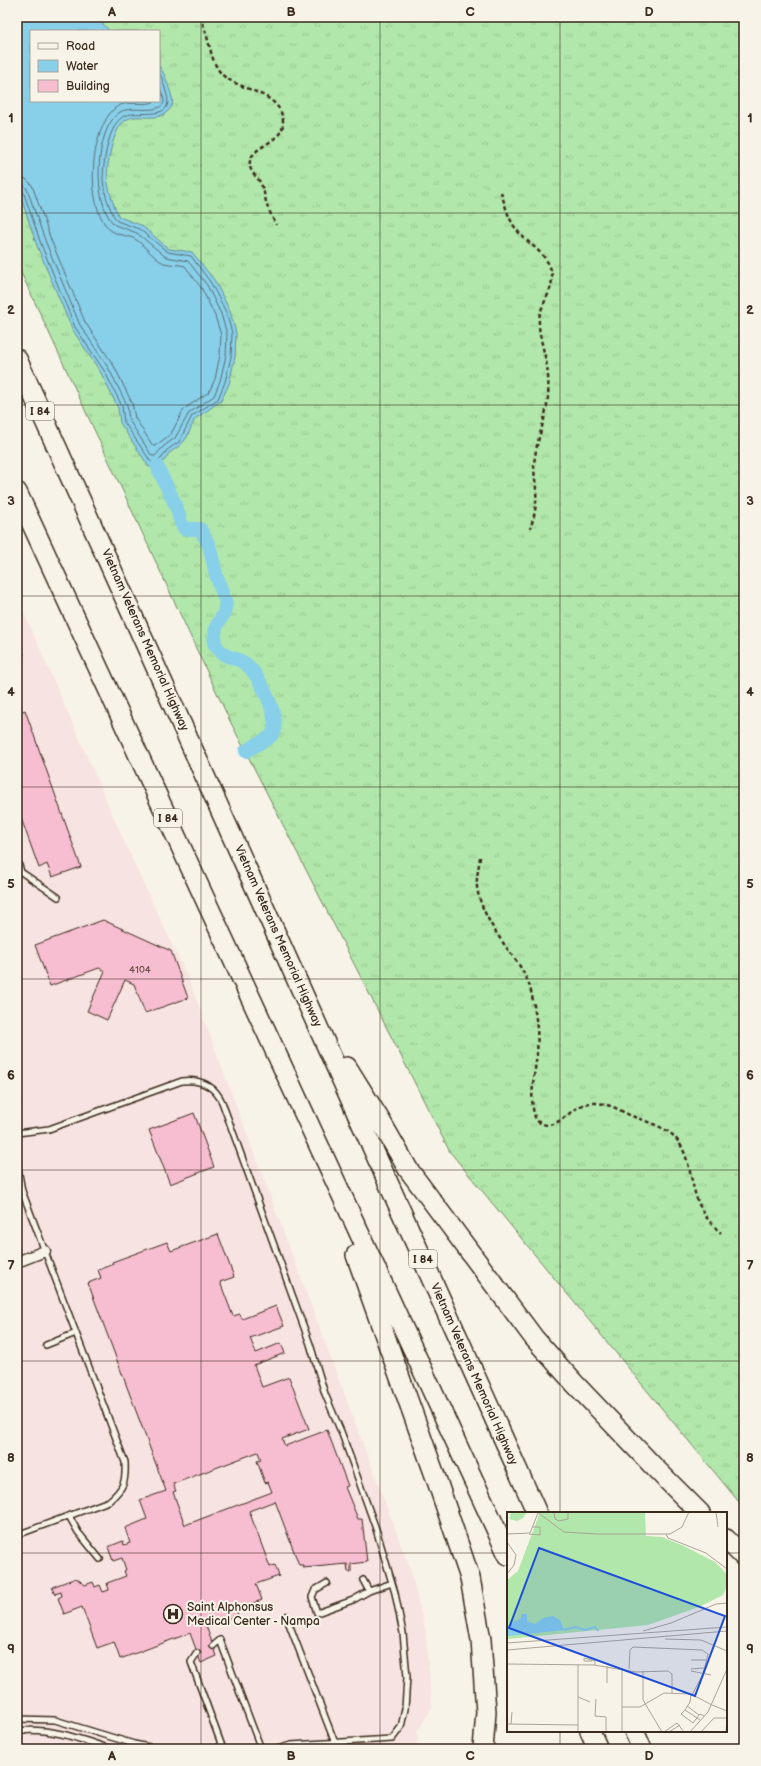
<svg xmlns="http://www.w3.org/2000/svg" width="761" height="1766" font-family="'Balsamiq Sans',sans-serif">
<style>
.built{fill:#f7e3e1}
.grass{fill:url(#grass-tufts);stroke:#768864;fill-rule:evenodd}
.water{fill:#88cfea;stroke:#698d98}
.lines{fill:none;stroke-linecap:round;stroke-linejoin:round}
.shore{stroke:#5a6c70;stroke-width:1}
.canal{stroke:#88cfea;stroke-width:14}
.building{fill:#f7bdd0;stroke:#3b2a1e;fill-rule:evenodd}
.lane-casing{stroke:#3b2a1e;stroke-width:8}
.street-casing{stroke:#3b2a1e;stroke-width:13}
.highway-casing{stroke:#3b2a1e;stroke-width:22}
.path{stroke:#3b2a1e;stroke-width:2.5;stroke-dasharray:4 3;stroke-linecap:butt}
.lane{stroke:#f7f3e8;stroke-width:5}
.street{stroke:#f7f3e8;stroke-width:10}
.highway{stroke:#f7f3e8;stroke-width:19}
.grid{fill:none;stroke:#3b2a1e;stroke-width:1;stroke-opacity:0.55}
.labels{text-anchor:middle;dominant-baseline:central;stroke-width:4;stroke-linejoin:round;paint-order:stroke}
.number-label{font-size:10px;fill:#6a4f4a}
.shield{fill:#f7f3e8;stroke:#73665b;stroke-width:1}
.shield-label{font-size:11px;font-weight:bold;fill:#3b2a1e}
.street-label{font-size:12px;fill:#3b2a1e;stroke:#f7f3e8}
.poi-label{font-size:12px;fill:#3b2a1e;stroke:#f7f3e8;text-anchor:start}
.inset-river{fill:none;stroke:#88cfea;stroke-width:2}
.inset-road{fill:none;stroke:#aca397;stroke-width:1}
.view{fill:#1d4ed8;fill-opacity:0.15;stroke:#1d4ed8;stroke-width:2}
.inset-edge{fill:none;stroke:#3b2a1e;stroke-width:2}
.neatline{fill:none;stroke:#3b2a1e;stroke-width:1.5}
.grid-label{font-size:13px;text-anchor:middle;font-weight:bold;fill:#3b2a1e}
</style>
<defs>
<pattern id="grass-tufts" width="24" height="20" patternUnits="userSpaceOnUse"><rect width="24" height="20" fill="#b1e7aa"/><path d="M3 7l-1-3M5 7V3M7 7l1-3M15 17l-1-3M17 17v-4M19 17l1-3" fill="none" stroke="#99c692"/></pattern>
</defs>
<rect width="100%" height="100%" fill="#f7f3e8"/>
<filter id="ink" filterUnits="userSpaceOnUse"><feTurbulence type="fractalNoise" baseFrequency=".025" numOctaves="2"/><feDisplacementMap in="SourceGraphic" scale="8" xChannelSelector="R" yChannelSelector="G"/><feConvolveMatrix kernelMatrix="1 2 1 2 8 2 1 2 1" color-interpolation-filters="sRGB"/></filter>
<g filter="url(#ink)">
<path class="built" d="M 17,597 L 135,866 L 189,980 L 410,1569 L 425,1628 L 432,1708 L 418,1730 L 417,1749 L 17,1749 L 17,1098 L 23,1101 L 17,1056 Z"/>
<path class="grass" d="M 17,17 L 744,17 L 744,1508 L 450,1152 L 230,721 L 17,264 ZM 31,31 L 159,31 L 159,101 L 31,101 Z"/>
<path class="water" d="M 17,17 L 95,17 L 110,31 L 31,31 L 31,101 L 159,101 L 159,66 C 165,74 167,82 170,91 C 173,100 175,105 167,112 C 153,123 138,112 126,120 C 113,127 105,169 108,183 C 110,195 114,206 119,217 L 141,225 L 169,249 L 192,252 L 215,281 L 230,311 L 236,333 L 235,357 L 229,384 L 221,401 L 195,419 L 187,437 L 181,445 L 169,453 L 165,460 L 157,466 L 149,467 L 120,423 L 118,408 L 101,373 L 72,329 L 37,246 L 17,186 Z"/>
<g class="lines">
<path class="shore" d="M 17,176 L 26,179 L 32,185 L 51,240 L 85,322 L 114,366 L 132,403 L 135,418 L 153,446 L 155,446 L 171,434 L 184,409 L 209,392 L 215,379 L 220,355 L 221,335 L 215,316 L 202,289 L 185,266 C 178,264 171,265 164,263 C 152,258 145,244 133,238 C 125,235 115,235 108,228 C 85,203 90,130 115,108 C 128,98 144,108 156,101
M 17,183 L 23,184 L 27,189 L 46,243 L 80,325 L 109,369 L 127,405 L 129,420 L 152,456 L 155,456 L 164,446 L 175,438 L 189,413 L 214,396 L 220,381 L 226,356 L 227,334 L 221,314 L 207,285 L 188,261 L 166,257 L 137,233 L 115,225 C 92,205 94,129 120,112 C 132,105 157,115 164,103 C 165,99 160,89 159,85
M 17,188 L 23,191 L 41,244 L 75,327 L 105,372 L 122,406 L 124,422 L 151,462 L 155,462 L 162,458 L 167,450 L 179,442 L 192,416 L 218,399 L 225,382 L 231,357 L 232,333 L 226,312 L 211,283 L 191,256 L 168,252 L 139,229 L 117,221 C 110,211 104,193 103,180 C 103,164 108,124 124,116 C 138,109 177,123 166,92 C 164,86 163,78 159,72"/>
<path class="canal" d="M 157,466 L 176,506 L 181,523 L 185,529 L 200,529 L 209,545 L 217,578 L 226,603 L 224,613 L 216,627 L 214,643 C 217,647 221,653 225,655 C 232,658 240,659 247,665 C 259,675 285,723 270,737 C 265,740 252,747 246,751"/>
</g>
<path class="building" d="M 17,637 L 24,655 L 17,657 Z
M 25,710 L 81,867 L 52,877 L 47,864 L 39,868 L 17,807 L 17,713 Z
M 103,920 L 171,951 L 188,998 L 145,1013 L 134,984 L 125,980 L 107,1020 L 87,1011 L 105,971 L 99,968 L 50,986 L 35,945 Z
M 194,1113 L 214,1167 L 170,1184 L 149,1130 Z
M 218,1234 L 234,1277 L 220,1282 L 233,1316 L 240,1314 L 242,1319 L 276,1306 L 284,1326 L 250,1338 L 256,1353 L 281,1343 L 285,1353 L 254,1365 L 262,1387 L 289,1377 L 309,1429 L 282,1439 L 285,1446 L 327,1430 L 348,1486 L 345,1487 L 358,1519 L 362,1519 L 367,1562 L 351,1564 L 351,1572 L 348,1572 L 347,1564 L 303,1568 L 303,1565 L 299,1565 L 275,1501 L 249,1511 L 270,1567 L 275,1565 L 279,1576 L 256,1584 L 262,1600 L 236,1609 L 238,1615 L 206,1626 L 217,1656 L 201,1663 L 190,1633 L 120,1659 L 114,1642 L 97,1648 L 82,1607 L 64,1614 L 58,1598 L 62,1596 L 61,1592 L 55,1594 L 52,1587 L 76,1578 L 85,1585 L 93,1582 L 95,1587 L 100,1585 L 103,1592 L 109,1590 L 107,1583 L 126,1576 L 124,1571 L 126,1570 L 122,1558 L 113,1561 L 108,1547 L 123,1541 L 124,1545 L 130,1543 L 125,1528 L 147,1519 L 140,1500 L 166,1491 L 88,1283 L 101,1278 L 98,1270 L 113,1264 L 112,1262 L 167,1242 L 171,1251 ZM 258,1452 L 261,1460 L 257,1461 L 265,1483 L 268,1482 L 272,1492 L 185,1525 L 173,1492 L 176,1491 L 173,1484 Z"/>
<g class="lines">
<g class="lane-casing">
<path id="lane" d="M 17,859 L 21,872 L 58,897
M 17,1133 L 49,1129 L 182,1081 C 200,1079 214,1085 222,1102 L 310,1344 L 325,1394 L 342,1434 L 376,1529 L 395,1593 L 403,1633 L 407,1677 L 405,1709 L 401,1727 L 392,1739 L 291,1745 L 277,1749
M 17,1163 L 22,1191 L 125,1462 C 126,1482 124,1488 109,1501 L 17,1535
M 46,1345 L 76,1333
M 69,1516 L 78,1532 L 100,1559
M 363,1580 L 369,1591
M 327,1583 L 315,1590 L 312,1597 L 317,1613 L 353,1600 L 369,1591 L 392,1583
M 286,1616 L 335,1743
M 213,1646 L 220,1640 L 261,1749
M 197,1653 L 191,1662 L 223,1749
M 17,1719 L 55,1720 L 134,1744 L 159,1749
M 17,1731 C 50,1727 80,1739 111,1749"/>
</g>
<g class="street-casing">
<path id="street" d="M 17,1262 L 45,1251"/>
</g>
<g class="highway-casing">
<path id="highway" d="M 17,359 L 537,1513
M 17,492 L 508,1555
M 347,1067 L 380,1120 L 408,1169 L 534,1338 L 575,1384 L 656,1469 L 700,1513
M 356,1255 L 437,1481 L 470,1578 L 481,1640 L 486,1712 L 483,1749
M 726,1539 L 744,1557
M 590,1731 L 598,1749
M 634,1731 L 642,1749"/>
</g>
<path class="path" d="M 199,17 C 211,35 208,64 225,77 C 243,91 281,93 283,121 C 285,142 253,145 250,161 C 248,170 256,176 260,182 C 264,190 265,198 267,206 C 270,212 273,219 276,225
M 501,192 C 505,205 508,218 516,229 C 527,244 545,251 551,270 C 556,289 541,302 539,319 C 538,335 545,352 547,367 C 549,381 549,397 546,410 C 543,426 537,441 535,457 C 533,467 535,478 536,488 C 537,503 535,515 530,529
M 480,857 C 479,867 476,877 477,887 C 480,909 494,930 506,947 C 516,960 525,972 530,987 C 535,1008 539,1032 537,1053 C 535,1075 528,1099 536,1120 C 555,1136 568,1108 586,1104 C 592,1102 601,1103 607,1105 C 616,1107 624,1113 632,1116 C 645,1121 658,1125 669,1132 C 691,1148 689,1182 699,1204 C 704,1216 712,1225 721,1233"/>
<use href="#lane" class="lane"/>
<use href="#street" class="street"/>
<use href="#highway" class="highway"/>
</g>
</g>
<path class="grid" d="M 201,17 L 201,1749M 380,17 L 380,1749M 560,17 L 560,1513M 17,213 L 744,213M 17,405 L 744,405M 17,596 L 744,596M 17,787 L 744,787M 17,979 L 744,979M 17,1170 L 744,1170M 17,1361 L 744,1361M 17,1553 L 508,1553M 726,1553 L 744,1553M 560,1731 L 560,1749"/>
<defs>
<g id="hospital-ring" transform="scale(1)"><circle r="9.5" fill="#f7f3e8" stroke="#3b2a1e" stroke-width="1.5"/><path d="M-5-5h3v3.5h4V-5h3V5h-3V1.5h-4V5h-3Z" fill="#3b2a1e"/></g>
</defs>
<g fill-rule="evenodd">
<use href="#hospital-ring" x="173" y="1614"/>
</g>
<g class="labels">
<g class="number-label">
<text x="140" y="970">4104</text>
</g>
<g class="shield">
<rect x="26" y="402" width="28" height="18" rx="3"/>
<rect x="154" y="809" width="28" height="18" rx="3"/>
<rect x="409" y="1250" width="28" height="18" rx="3"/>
</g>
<g class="shield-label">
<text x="40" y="411">I 84</text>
<text x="168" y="818">I 84</text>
<text x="423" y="1259">I 84</text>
</g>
<g class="street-label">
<text transform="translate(145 640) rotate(66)">Vietnam Veterans Memorial Highway</text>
<text transform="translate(278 936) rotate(66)">Vietnam Veterans Memorial Highway</text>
<text transform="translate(474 1374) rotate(66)">Vietnam Veterans Memorial Highway</text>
</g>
<g class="poi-label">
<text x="187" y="1607">Saint Alphonsus<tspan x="187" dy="14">Medical Center - Nampa</tspan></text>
</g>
</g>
<g transform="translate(507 1512)">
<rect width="220" height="220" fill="#f7f3e8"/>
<path d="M 33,0 L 138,0 L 139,24 L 155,25 L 177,34 L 208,50 L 219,61 L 220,74 L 216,83 L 192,95 L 141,113 L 0,127 L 0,68 L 11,59 Z" fill="#b1e7aa"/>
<path d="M 4,0 L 20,0 L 16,6 L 10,9 L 2,7 Z" fill="#b1e7aa"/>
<path d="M 14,102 L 20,102 L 20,109 L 28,112 L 36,106 L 46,104 L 53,108 L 57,118 L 0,124 L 0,114 L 14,106 Z" fill="#88cfea"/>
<path class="inset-river" d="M 57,118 L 68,115 L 78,118 L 88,115 L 91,119"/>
<path class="inset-road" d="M 30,0 L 57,20 L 90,22 L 163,22 L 175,15 L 182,0M 47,0 L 48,7 L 52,9 L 61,7 L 61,0M 209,0 L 211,15M 0,22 L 23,21 L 31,1M 22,22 L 33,23 L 33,15 L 25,15M 159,22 L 161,26 L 199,41 L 220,57M 0,30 L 9,43 L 7,53 L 0,62M 136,119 L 164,111 L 209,92 L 220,91M 158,127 L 194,128 L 220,139M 0,131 L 220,115M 0,138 L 220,119M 184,148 L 199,148M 85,149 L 77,149 L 77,146 L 88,149 L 88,153M 0,152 L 87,153 L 129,160 L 161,159 L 165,162 L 165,181M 71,153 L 71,220M 115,156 L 115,220M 122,157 L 123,138 L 126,135 L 195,138 L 201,142 L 196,162 L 185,183M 184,157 L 197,156M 136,159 L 136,188 L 155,220M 184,159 L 204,163M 100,171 L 100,154M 184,182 L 183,190 L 178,198 L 193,208M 71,185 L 83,190M 89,187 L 88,204 L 99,205 L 99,220M 205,193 L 220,199M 180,194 L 192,203M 115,195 L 133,195 L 157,181 L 184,182 L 205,193M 178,198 L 174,202 L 186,211 L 193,202 L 197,204M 0,212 L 71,213M 4,212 L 5,200M 157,220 L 170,211 L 177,220M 162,220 L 173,213M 183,220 L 201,200 L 220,157M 194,220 L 207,206 L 220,206M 219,220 L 220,206"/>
<path class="view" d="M 32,36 L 218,104 L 188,184 L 2,116 Z"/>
<rect width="220" height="220" class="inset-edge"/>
</g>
<rect width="761" height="1766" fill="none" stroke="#f7f3e8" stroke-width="44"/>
<rect x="30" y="30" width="130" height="72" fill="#f7f3e8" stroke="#aca397"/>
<rect x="38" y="43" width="20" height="6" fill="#f7f3e8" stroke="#aca397"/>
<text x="66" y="50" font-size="12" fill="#3b2a1e">Road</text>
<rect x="38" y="60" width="20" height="12" fill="#88cfea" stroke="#aca397"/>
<text x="66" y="70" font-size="12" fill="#3b2a1e">Water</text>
<rect x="38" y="80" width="20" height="12" fill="#f7bdd0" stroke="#aca397"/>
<text x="66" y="90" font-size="12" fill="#3b2a1e">Building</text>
<rect x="22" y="22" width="717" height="1722" class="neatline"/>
<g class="grid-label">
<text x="112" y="16">A</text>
<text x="291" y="16">B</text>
<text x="470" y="16">C</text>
<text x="649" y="16">D</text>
<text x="11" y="122">1</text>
<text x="750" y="122">1</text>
<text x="11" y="314">2</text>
<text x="750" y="314">2</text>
<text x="11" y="505">3</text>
<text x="750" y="505">3</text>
<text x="11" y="696">4</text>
<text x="750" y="696">4</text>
<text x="11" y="888">5</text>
<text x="750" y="888">5</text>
<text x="11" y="1079">6</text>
<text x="750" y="1079">6</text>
<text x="11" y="1270">7</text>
<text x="750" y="1270">7</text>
<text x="11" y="1462">8</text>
<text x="750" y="1462">8</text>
<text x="11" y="1653">9</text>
<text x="750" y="1653">9</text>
<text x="112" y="1760">A</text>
<text x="291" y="1760">B</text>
<text x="470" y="1760">C</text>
<text x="649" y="1760">D</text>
</g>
</svg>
